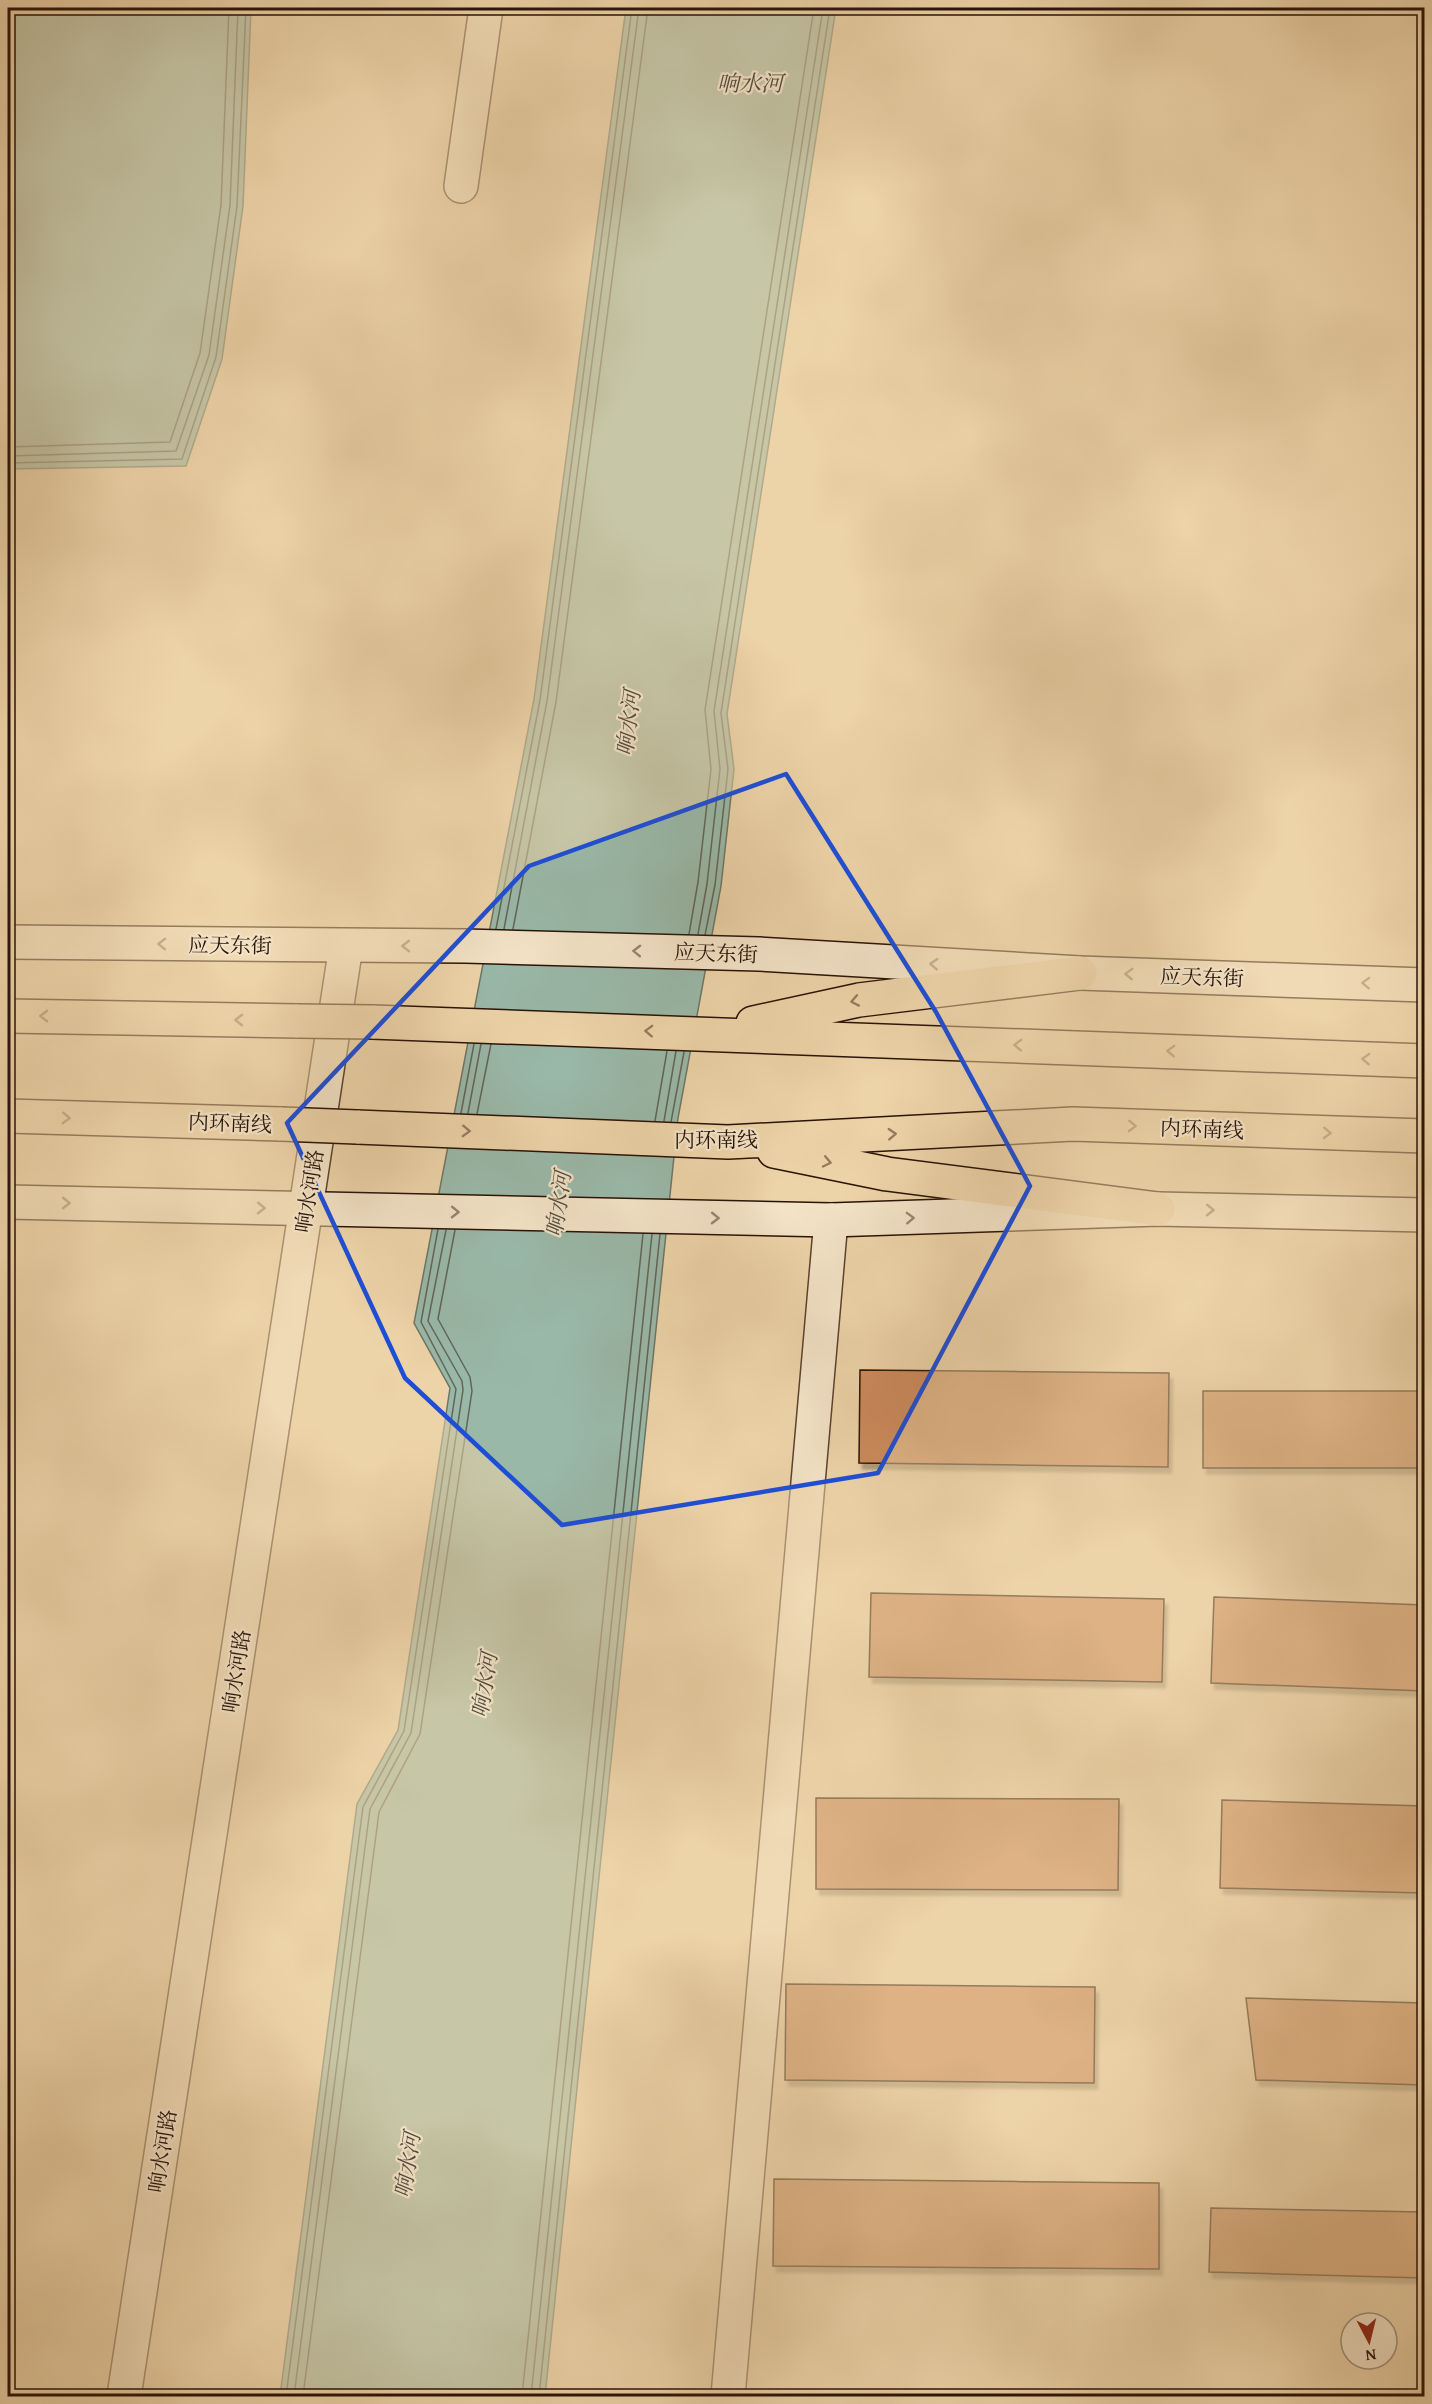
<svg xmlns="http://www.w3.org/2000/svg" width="1432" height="2404" font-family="'Gentium Book Plus','Noto Serif SC',serif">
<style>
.water{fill:#99b8a8;stroke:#6c7667;stroke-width:1.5}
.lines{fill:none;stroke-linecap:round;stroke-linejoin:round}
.shore{stroke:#616557;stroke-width:1.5}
.building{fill:#cc8a5c;stroke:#291206;stroke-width:1.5;filter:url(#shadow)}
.minor-casing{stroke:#5a422e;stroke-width:36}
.tertiary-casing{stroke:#5a422e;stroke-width:36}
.secondary-casing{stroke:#291206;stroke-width:36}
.trunk-casing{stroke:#291206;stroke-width:36}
.minor{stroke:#f3e2c6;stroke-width:33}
.tertiary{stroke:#f3e2c6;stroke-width:33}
.secondary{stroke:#f3e2c6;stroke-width:33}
.trunk{stroke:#edd3a8;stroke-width:33}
.trunk-bridge-casing{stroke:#291206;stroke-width:36;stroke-linecap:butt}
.trunk-bridge{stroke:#edd3a8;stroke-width:33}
.oneway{stroke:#988470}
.oneway2{stroke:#957c5f}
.marked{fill:none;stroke:#1d4ed8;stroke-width:4.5;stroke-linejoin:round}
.labels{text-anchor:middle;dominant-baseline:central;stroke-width:4.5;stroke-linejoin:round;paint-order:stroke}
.street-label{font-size:21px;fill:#291206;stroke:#f3e2c6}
.water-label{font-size:22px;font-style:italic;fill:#504c3f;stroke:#f3e2c6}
</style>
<defs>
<filter id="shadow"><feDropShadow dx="3.5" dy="6" stdDeviation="1.5" flood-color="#0004"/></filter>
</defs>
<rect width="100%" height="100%" fill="#edd3a8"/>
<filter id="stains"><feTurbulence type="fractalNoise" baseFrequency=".00333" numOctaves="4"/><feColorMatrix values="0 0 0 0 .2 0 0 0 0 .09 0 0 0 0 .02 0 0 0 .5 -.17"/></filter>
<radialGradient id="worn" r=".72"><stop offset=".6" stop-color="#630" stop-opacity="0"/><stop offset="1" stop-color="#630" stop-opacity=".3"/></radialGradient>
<path class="water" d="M 8,8 L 251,8 L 243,206 L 222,359 L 186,466 L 8,469 Z
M 626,8 L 836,8 L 727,714 L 734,769 L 721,886 L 678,1118 L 545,2396 L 280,2396 L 357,1804 L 398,1730 L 450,1388 L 414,1323 L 534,699 Z"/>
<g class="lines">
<path class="shore" d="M 8,447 L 170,442 L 200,353 L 221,205 L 229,8
M 8,456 L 176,451 L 209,355 L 230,205 L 238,8
M 8,463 L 182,459 L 216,357 L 237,206 L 246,8
M 496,929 L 540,700 L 632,8
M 504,929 L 547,701 L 639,8
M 513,929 L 556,702 L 648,8
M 689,934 L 698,882 L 711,769 L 705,710 L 814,8
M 698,934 L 707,884 L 720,769 L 714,711 L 823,8
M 705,935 L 715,885 L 728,769 L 721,713 L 830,8
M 461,1113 L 474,1044
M 468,1113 L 481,1044
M 477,1114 L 491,1044
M 655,1121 L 667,1051
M 664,1121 L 676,1051
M 671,1122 L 684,1052
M 286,2396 L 363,1807 L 404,1731 L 456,1389 L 421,1322 L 438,1229
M 294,2396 L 370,1809 L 411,1733 L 463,1390 L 462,1381 L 428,1321 L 446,1230
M 303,2396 L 379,1812 L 420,1734 L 472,1391 L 470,1377 L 438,1319 L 455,1230
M 522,2396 L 643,1234
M 531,2396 L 652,1234
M 539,2396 L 660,1234"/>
</g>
<path class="building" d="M 860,1370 L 1169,1373 L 1168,1467 L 859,1463 Z
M 1203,1391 L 1424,1391 L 1424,1468 L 1203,1468 Z
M 871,1593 L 1164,1599 L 1162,1682 L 869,1677 Z
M 1214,1597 L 1424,1605 L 1424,1691 L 1211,1683 Z
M 816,1798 L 1119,1799 L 1118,1890 L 816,1889 Z
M 1222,1800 L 1424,1806 L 1424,1893 L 1220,1888 Z
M 786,1984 L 1095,1987 L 1094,2083 L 785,2080 Z
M 1246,1998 L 1424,2003 L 1424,2085 L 1256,2080 Z
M 774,2179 L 1159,2183 L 1159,2269 L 773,2266 Z
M 1211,2208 L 1424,2212 L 1424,2278 L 1209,2272 Z
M 740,2391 L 846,2396 L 739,2396 Z"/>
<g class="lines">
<g class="minor-casing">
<path id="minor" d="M 728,2396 L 831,1220"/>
</g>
<g class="tertiary-casing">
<path id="tertiary" d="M 461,186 L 486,8
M 124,2396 L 346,946"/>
</g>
<g class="secondary-casing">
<path id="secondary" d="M 8,942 L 465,946 L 759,954 L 1080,973 L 1424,985
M 8,1202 L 831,1220 L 1158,1209 L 1424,1215"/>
</g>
<g class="trunk-casing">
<path id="trunk" d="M 8,1016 L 298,1021
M 372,1022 L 1424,1061
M 753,1023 L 859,1000 L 1080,973
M 8,1116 L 281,1124
M 357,1127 L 728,1142 L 1073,1124 L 1424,1136
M 774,1151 L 887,1174 L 1158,1209"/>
</g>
<use href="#minor" class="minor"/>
<use href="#tertiary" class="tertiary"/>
<use href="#secondary" class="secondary"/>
<use href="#trunk" class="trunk"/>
<g class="trunk-bridge-casing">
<path id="trunk-bridge" d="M 298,1021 L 372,1022
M 281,1124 L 357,1127"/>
</g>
<use href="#trunk-bridge" class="trunk-bridge"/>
</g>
<defs><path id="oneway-chevron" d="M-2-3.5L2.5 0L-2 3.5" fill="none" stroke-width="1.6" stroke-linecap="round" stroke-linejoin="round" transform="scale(1.5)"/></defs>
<g class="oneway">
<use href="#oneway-chevron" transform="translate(162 944) rotate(-179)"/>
<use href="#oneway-chevron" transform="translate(406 946) rotate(-180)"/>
<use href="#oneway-chevron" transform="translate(637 951) rotate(-179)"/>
<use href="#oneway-chevron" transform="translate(934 964) rotate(-177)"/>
<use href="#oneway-chevron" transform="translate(1129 974) rotate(-178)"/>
<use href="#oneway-chevron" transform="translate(1366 983) rotate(-178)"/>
<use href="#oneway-chevron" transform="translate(66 1203) rotate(1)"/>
<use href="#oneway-chevron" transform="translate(261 1208) rotate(1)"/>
<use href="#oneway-chevron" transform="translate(1210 1210) rotate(1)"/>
<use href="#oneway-chevron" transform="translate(455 1212) rotate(1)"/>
<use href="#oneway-chevron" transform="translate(715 1218) rotate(1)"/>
<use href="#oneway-chevron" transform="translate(910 1218) rotate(-2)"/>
</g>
<g class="oneway2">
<use href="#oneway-chevron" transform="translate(855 1001) rotate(169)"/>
<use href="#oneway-chevron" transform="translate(44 1016) rotate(-179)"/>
<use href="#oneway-chevron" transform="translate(239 1020) rotate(-179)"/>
<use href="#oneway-chevron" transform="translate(649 1031) rotate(-178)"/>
<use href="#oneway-chevron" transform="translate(1018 1045) rotate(-178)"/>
<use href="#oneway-chevron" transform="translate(1171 1051) rotate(-178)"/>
<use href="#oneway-chevron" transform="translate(1366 1059) rotate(-178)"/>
<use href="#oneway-chevron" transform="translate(66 1118) rotate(2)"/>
<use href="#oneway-chevron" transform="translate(1132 1126) rotate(2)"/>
<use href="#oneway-chevron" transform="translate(466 1131) rotate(2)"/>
<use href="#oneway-chevron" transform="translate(1327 1133) rotate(2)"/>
<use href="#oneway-chevron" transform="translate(892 1134) rotate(-3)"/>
<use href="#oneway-chevron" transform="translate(827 1162) rotate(12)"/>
</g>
<path d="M0 0H1432V2404H0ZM 786,774 L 936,1012 L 1030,1186 L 878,1473 L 562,1525 L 405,1378 L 287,1123 L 529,866 Z" fill="#edd3a8" fill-opacity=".55" fill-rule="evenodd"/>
<path class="marked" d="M 786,774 L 936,1012 L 1030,1186 L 878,1473 L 562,1525 L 405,1378 L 287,1123 L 529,866 Z"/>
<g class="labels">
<g class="street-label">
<text transform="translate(230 945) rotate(1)">应天东街</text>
<text transform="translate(716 953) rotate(2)">应天东街</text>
<text transform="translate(1202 977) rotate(2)">应天东街</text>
<text transform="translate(230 1123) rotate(2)">内环南线</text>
<text transform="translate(1202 1129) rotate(2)">内环南线</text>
<text x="716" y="1139">内环南线</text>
<text transform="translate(309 1191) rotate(-81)">响水河路</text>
<text transform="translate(236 1671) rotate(-81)">响水河路</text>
<text transform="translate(162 2151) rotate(-81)">响水河路</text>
</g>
<g class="water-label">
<text x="750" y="83">响水河</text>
<text transform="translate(628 723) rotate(-83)">响水河</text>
<text transform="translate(558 1204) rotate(-82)">响水河</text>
<text transform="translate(484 1685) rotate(-81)">响水河</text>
<text transform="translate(407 2165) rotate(-81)">响水河</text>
</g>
</g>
<rect width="1432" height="2404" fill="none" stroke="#edd3a8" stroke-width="30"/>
<rect x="9" y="9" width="1414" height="2386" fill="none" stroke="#291206" stroke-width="3"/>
<rect x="15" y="15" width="1402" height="2374" fill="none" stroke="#291206" stroke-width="1.5"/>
<g transform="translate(1369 2341) rotate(173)"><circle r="28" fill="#f3e2c6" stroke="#a28f79" stroke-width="1.5"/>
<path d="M0-4.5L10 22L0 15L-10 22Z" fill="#8f2418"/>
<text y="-9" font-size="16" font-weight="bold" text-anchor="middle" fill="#291206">N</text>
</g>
<rect width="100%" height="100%" filter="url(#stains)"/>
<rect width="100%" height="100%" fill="url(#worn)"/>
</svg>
